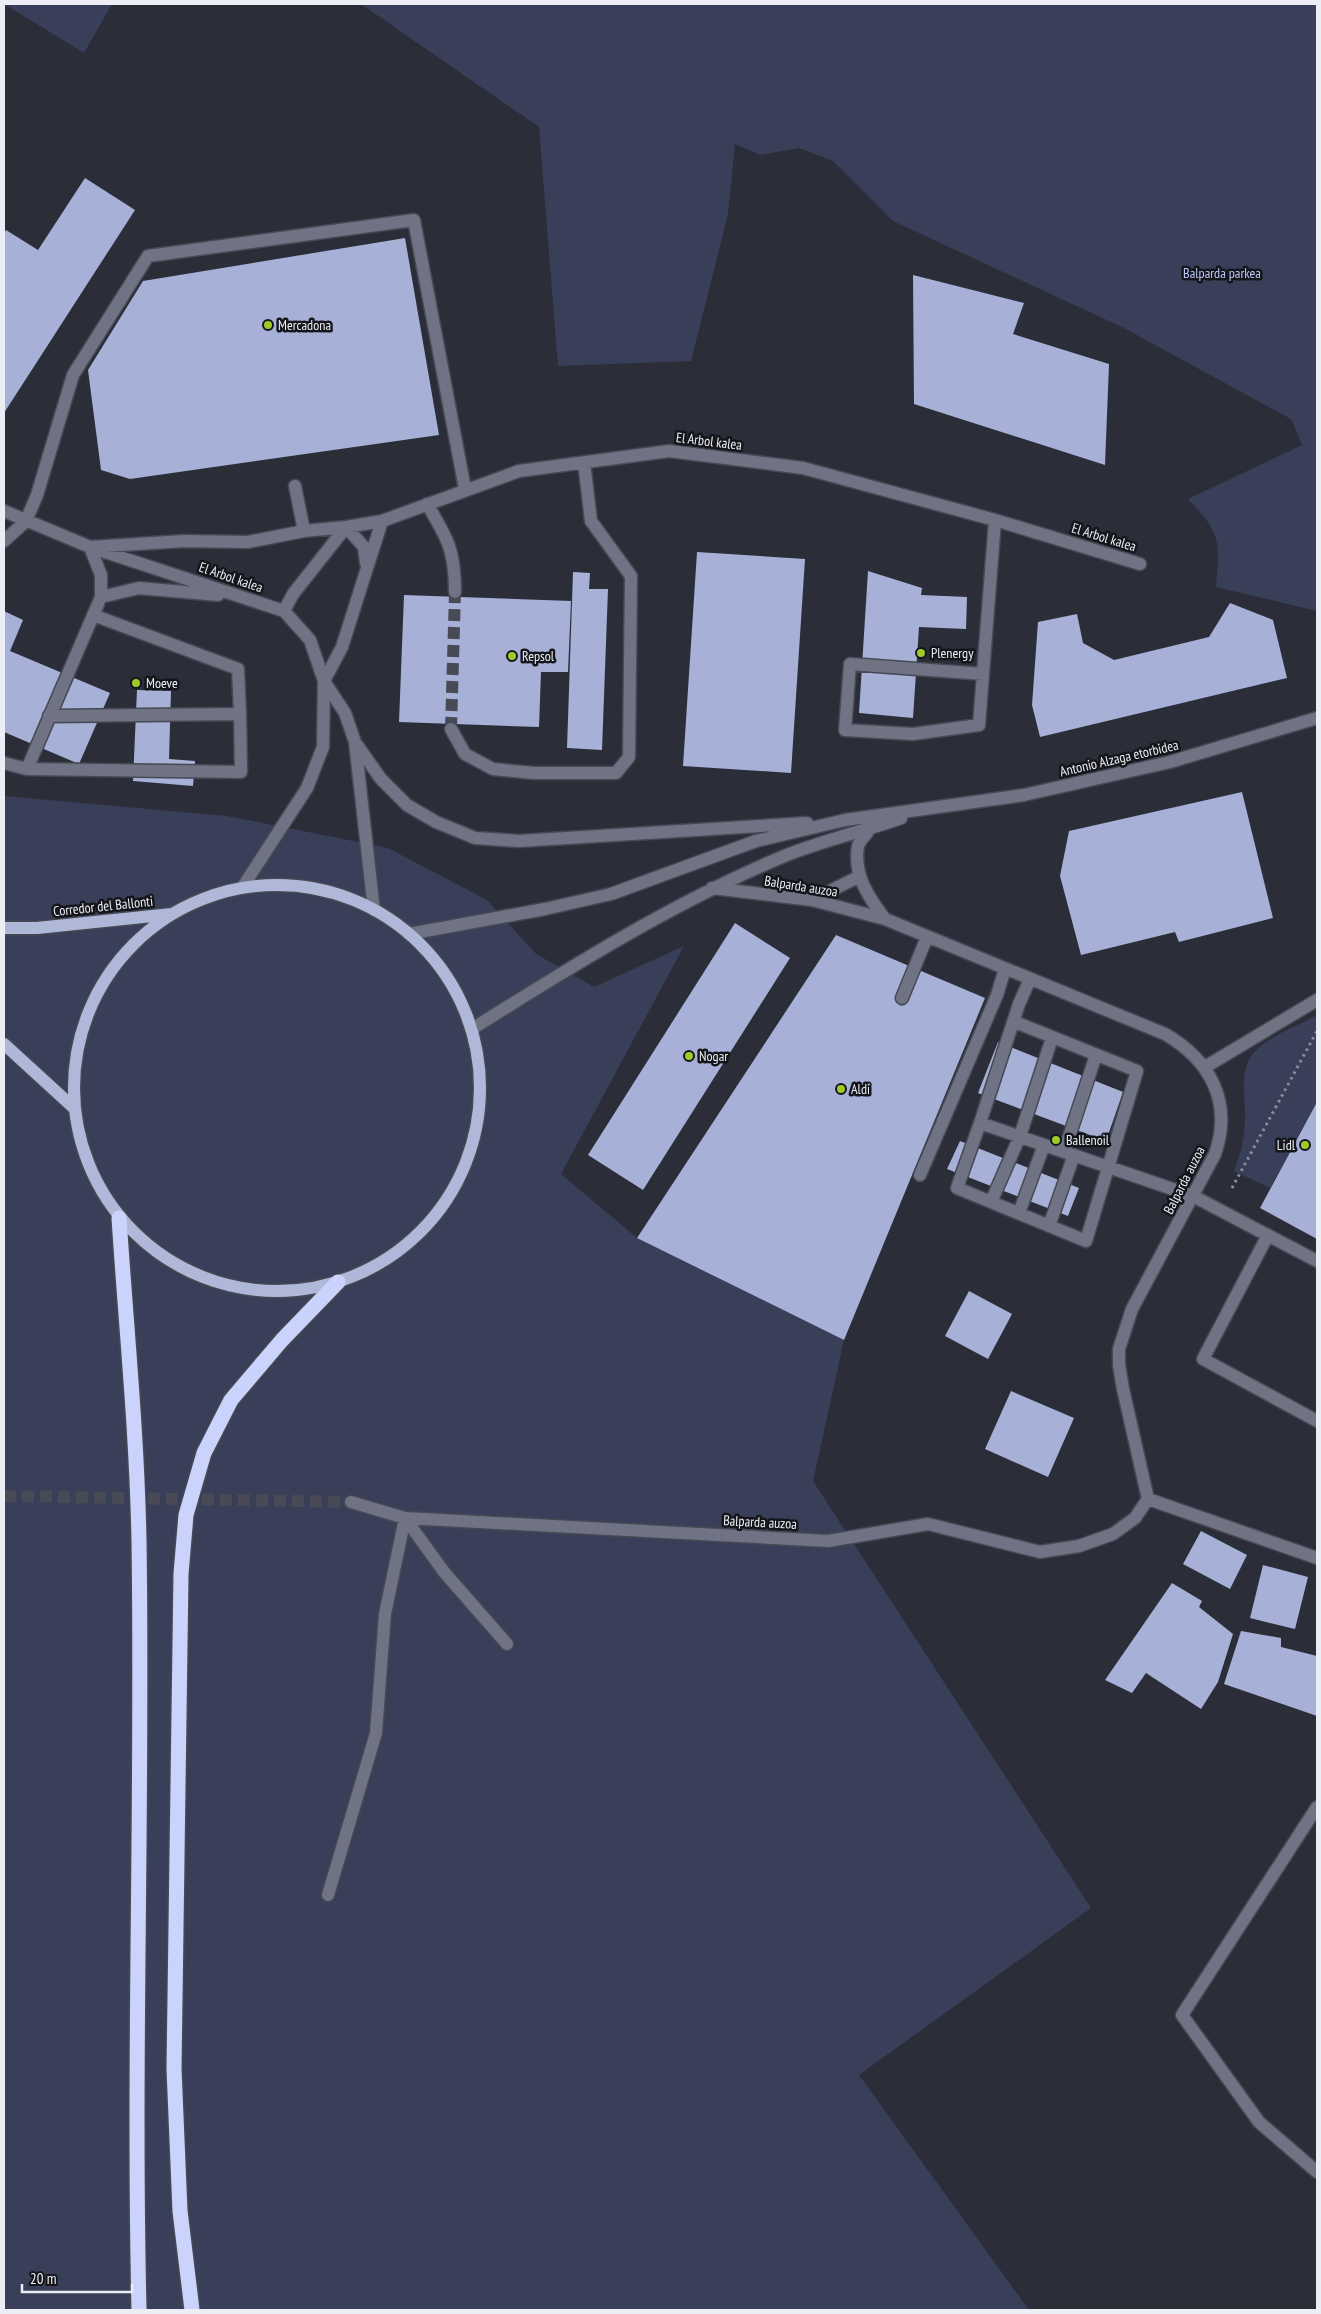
<svg xmlns="http://www.w3.org/2000/svg" width="1321" height="2314" font-family="'PT Sans Narrow',sans-serif">
<style>
.green{fill:#393f58}
.building{fill:#a7b0d7}
.lines{fill:none;stroke-linecap:round;stroke-linejoin:round}
.minor-tunnel{stroke:#484b55;stroke-width:12;stroke-dasharray:12 6;stroke-linecap:butt}
.minor-casing{stroke:#464953;stroke-width:15}
.major-casing{stroke:#464953;stroke-width:15}
.highway-casing{stroke:#464953;stroke-width:18}
.path{stroke:#8c8e97;stroke-width:3;stroke-dasharray:2.5 4;stroke-linecap:butt}
.minor{stroke:#6f7384;stroke-width:12}
.major{stroke:#b0b8d9;stroke-width:12}
.highway{stroke:#c9d3fb;stroke-width:15}
.poi-dot{fill:#9fca2c;stroke:#15161b;stroke-width:2}
.labels{text-anchor:middle;dominant-baseline:central;stroke-width:5;stroke-linejoin:round;paint-order:stroke}
.park-label{font-size:14px;fill:#bbc7f8;stroke:#15161b}
.poi-label{font-size:14px;fill:#eceef5;stroke:#15161b;text-anchor:start}
.street-label{font-size:14px;fill:#eceef5;stroke:#15161b}
</style>
<rect width="100%" height="100%" fill="#2b2e39"/>
<path class="green" d="M 4,4 L 112,4 L 84,53 Z
M 361,4 L 1317,4 L 1317,611 L 1216,587 C 1220,541 1221,533 1188,499 L 1302,445 L 1291,419 L 1124,328 L 893,221 L 833,161 L 799,148 L 760,155 L 735,144 L 728,214 L 691,361 L 558,366 L 539,127 Z
M 4,796 L 227,816 L 388,848 L 487,900 L 536,954 L 594,987 L 684,946 L 561,1174 L 637,1238 L 844,1340 L 813,1481 L 1091,1908 L 859,2075 L 1029,2310 L 4,2310 Z
M 1317,1015 L 1317,1102 L 1270,1188 L 1234,1171 C 1241,1153 1245,1137 1245,1118 C 1246,1088 1235,1063 1266,1042 C 1282,1031 1301,1024 1317,1015 Z"/>
<path class="building" d="M 85,178 L 135,210 L 4,413 L 4,234 L 6,230 L 38,250 Z
M 405,238 L 439,435 L 130,479 L 101,470 L 88,370 L 143,281 Z
M 913,275 L 1024,303 L 1013,334 L 1109,364 L 1105,465 L 914,404 Z
M 697,552 L 805,559 L 791,773 L 683,766 Z
M 868,571 L 922,588 L 921,595 L 967,597 L 966,629 L 919,627 L 913,718 L 859,713 Z
M 573,572 L 590,573 L 589,589 L 608,589 L 602,750 L 567,748 Z
M 404,595 L 571,601 L 568,672 L 541,672 L 539,727 L 399,722 Z
M 1230,603 L 1273,620 L 1287,678 L 1040,737 L 1032,705 L 1038,622 L 1077,614 L 1083,643 L 1114,660 L 1209,637 Z
M 4,611 L 23,620 L 10,651 L 110,693 L 79,764 L 4,732 Z
M 137,690 L 171,691 L 169,759 L 195,761 L 193,786 L 133,781 Z
M 1242,792 L 1273,918 L 1179,942 L 1175,932 L 1081,955 L 1060,876 L 1069,831 Z
M 735,923 L 790,958 L 643,1190 L 588,1155 Z
M 836,935 L 985,998 L 844,1340 L 637,1238 Z
M 998,1042 L 1123,1092 L 1106,1141 L 978,1093 Z
M 1317,1102 L 1317,1239 L 1260,1208 Z
M 960,1141 L 1079,1188 L 1068,1216 L 947,1169 Z
M 969,1291 L 1012,1314 L 988,1359 L 945,1336 Z
M 1011,1391 L 1074,1418 L 1048,1477 L 985,1449 Z
M 1201,1531 L 1247,1555 L 1230,1589 L 1183,1564 Z
M 1263,1565 L 1308,1577 L 1295,1629 L 1250,1618 Z
M 1172,1583 L 1202,1601 L 1199,1607 L 1233,1634 L 1218,1682 L 1201,1709 L 1146,1673 L 1132,1693 L 1105,1680 Z
M 1241,1631 L 1281,1638 L 1281,1647 L 1317,1656 L 1317,1716 L 1224,1684 Z"/>
<g class="lines">
<path class="minor-tunnel" d="M 451,729 L 455,592
M 4,1496 L 351,1502"/>
<g class="minor-casing">
<path id="minor" d="M 295,486 L 304,531
M 427,504 C 448,539 455,551 455,592
M 4,511 L 90,547 L 284,611 L 310,640 L 324,681 L 345,713 L 355,742 L 374,910
M 4,541 L 26,521 L 37,495 L 73,375 L 148,256 L 414,220 L 465,489
M 101,597 L 101,575 L 90,547 L 184,541 L 248,542 L 304,531 L 346,527 L 364,547 L 366,563
M 284,611 L 293,594 L 346,527 L 382,521 L 519,471 L 669,451 L 803,468 L 995,520 L 1140,564
M 983,674 L 850,664 L 845,730 L 913,734 L 979,725 L 995,520
M 49,716 L 240,714 L 238,669 L 93,615
M 451,729 L 465,754 L 493,769 L 534,773 L 616,773 L 629,757 L 631,576 L 591,521 L 584,462
M 357,745 L 381,779 L 407,805 L 436,822 L 475,838 L 519,841 L 807,823
M 4,763 L 27,769 L 101,597 L 139,588 L 218,595
M 27,769 L 241,772 L 240,714
M 869,830 C 866,835 859,841 858,846 C 853,875 869,898 885,919
M 242,888 L 307,788 L 323,747 L 324,681 L 342,647 L 382,521
M 812,900 L 860,876
M 409,934 L 545,909 L 611,894 L 756,841 L 845,820 L 1024,795 L 1170,762 L 1317,718
M 1030,979 L 1019,1004 L 980,1123 L 1193,1196 L 1317,1261
M 902,998 L 927,937
M 472,1029 C 572,966 673,903 782,857 C 820,841 862,832 901,818
M 1205,1067 L 1317,1000
M 980,1123 L 957,1188 L 1086,1241 L 1137,1071 L 1015,1022
M 1064,1152 L 1096,1055
M 920,1175 L 997,995 L 1005,969
M 991,1202 L 1020,1136 L 1052,1038
M 1019,1213 L 1044,1145
M 1049,1226 L 1074,1155
M 1268,1235 L 1203,1359 L 1317,1421
M 1148,1499 L 1317,1558
M 351,1502 L 405,1518 L 828,1541 L 928,1524 L 1040,1552 L 1079,1546 L 1113,1534 L 1135,1518 L 1148,1499 L 1123,1389 L 1119,1365 L 1119,1349 L 1132,1309 L 1215,1154 C 1233,1102 1210,1060 1165,1034 L 885,919 L 812,900 L 712,888
M 405,1518 L 444,1572 L 507,1644
M 1317,1807 L 1182,2015 L 1259,2122 L 1317,2172
M 328,1895 L 376,1733 L 385,1614 L 405,1518"/>
</g>
<g class="major-casing">
<path id="major" d="M74 1088a203 203 0 1 1 406 0a203 203 0 1 1-406 0Z
M 4,928 L 37,928 L 172,914
M 4,1044 L 74,1108"/>
</g>
<g class="highway-casing">
<path id="highway" d="M 119,1218 C 126,1325 137,1433 139,1541 C 143,1798 133,2054 139,2310
M 192,2310 L 180,2211 L 174,2069 L 181,1574 L 186,1515 L 204,1453 L 231,1400 L 282,1340 L 338,1282"/>
</g>
<path class="path" d="M 1232,1188 L 1317,1031"/>
<use href="#minor" class="minor"/>
<use href="#major" class="major"/>
<use href="#highway" class="highway"/>
</g>
<g class="poi-dot">
<circle cx="268" cy="325" r="5"/>
<circle cx="921" cy="653" r="5"/>
<circle cx="512" cy="656" r="5"/>
<circle cx="136" cy="683" r="5"/>
<circle cx="689" cy="1056" r="5"/>
<circle cx="841" cy="1089" r="5"/>
<circle cx="1056" cy="1140" r="5"/>
<circle cx="1305" cy="1145" r="5"/>
</g>
<g class="labels">
<g class="park-label">
<text x="1222" y="273">Balparda parkea</text>
</g>
<g class="poi-label">
<text x="278" y="325">Mercadona</text>
<text x="931" y="653">Plenergy</text>
<text x="522" y="656">Repsol</text>
<text x="146" y="683">Moeve</text>
<text x="699" y="1056">Nogar</text>
<text x="851" y="1089">Aldi</text>
<text x="1066" y="1140">Ballenoil</text>
<text x="1295" y="1145" text-anchor="end">Lidl</text>
</g>
<g class="street-label">
<text transform="translate(709 441) rotate(7)">El Arbol kalea</text>
<text transform="translate(1104 537) rotate(17)">El Arbol kalea</text>
<text transform="translate(231 577) rotate(19)">El Arbol kalea</text>
<text transform="translate(1119 758) rotate(-13)">Antonio Alzaga etorbidea</text>
<text transform="translate(801 886) rotate(9)">Balparda auzoa</text>
<text transform="translate(103 906) rotate(-6)">Corredor del Ballonti</text>
<text transform="translate(1184 1180) rotate(-63)">Balparda auzoa</text>
<text transform="translate(760 1522) rotate(3)">Balparda auzoa</text>
</g>
</g>
<rect width="1321" height="2314" fill="none" stroke="#eceef5" stroke-width="10"/>
<path d="M22 2284v8h110v-8" fill="none" stroke="#eceef5" stroke-width="2.5"/>
<text x="30" y="2284" font-size="15" fill="#eceef5" stroke="#15161b" stroke-width="4" paint-order="stroke">20 m</text>
</svg>
